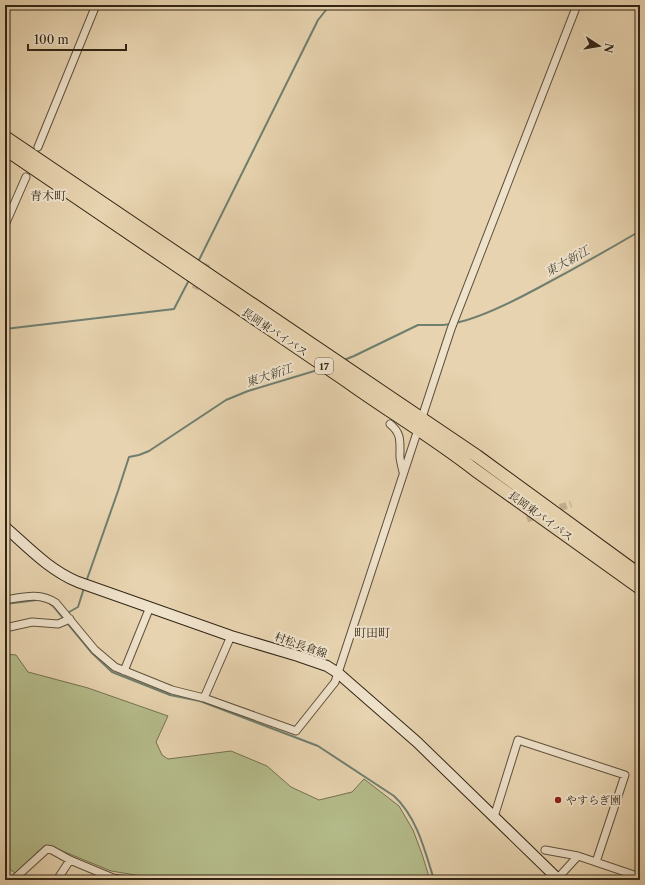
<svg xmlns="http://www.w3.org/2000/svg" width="645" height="885" font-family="'Libre Caslon Text','Noto Serif JP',serif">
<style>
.green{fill:#b5bc8b;stroke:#747150}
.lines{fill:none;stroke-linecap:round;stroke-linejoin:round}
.stream{stroke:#6f7e6f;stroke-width:2}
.minor-tunnel{stroke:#c3b090;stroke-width:7;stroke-dasharray:7 3.5;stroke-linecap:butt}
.minor-casing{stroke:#5f513b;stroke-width:9}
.secondary-casing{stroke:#322614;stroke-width:12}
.trunk-casing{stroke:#322614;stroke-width:14}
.minor{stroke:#efe2cb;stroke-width:7}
.secondary{stroke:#efe2cb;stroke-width:10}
.trunk{stroke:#e7d3af;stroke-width:12}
.poi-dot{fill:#8f2418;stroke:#efe2cb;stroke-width:1.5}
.labels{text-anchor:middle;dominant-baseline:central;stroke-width:4;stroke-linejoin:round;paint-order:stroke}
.shield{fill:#efe2cb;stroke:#6b5e4b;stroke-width:1}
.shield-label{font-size:10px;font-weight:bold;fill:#322614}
.street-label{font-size:11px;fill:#322614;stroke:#efe2cb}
.poi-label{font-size:11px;fill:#322614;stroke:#efe2cb;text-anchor:start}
.neighbourhood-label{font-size:12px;fill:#322614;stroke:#efe2cb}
.water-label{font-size:12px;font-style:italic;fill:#4b4a3a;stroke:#efe2cb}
</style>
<rect width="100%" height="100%" fill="#e7d3af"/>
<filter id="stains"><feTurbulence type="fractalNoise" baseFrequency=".005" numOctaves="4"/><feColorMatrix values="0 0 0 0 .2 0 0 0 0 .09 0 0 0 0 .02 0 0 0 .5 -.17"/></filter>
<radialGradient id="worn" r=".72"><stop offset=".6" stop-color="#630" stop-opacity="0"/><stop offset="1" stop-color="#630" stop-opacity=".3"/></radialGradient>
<path class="green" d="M 5,654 L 16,655 L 28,672 L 88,688 L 168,716 L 156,742 L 162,755 L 168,759 L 231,751 L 267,766 L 291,787 L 319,800 L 352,792 L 364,779 L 399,806 L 413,830 L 422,854 L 430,880 L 165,880 L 111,871 L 50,846 L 44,846 L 15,873 L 5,866 Z"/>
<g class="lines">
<path class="stream" d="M 198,262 L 318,20 L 330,5
M 455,323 C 481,318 514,301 538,288 C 572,270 606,251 640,231
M 5,329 L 174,309 L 189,280
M 344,360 L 354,356 L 418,325 L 443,325 L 451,324
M 86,582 L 118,491 L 129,457 L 139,455 L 149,451 L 226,400 L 248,391 L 321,369
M 49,603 L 54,607 L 92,653 L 112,672 L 170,695 L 200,701 L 318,746 L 394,796 C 417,817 425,851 434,880
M 5,604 L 37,600
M 62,616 L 78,607 L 84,588"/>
<path class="minor-tunnel" d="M 195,289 L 208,262
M 550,511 L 571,504
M 527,519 L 540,515"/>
<g class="minor-casing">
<path id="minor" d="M 38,147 L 96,5
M 5,225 L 26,177
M 390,424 C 401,433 400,440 400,453 C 399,459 402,466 403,472
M 5,600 C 23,597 40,592 56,603 L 95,650 L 115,667 L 172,690 L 204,698 L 296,731 L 335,682 L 451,329 L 577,5
M 5,628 L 32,622 L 58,624 L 70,619
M 124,671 L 150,607
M 204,698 L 231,636
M 494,817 L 518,740 L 625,775 L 596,862
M 545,850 L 578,856
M 13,880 L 47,849 L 52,850 L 70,860 L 113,878 L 129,880
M 57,880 L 70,860
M 556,880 L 578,856 L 640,877"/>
</g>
<g class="secondary-casing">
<path id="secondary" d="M 5,527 C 28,547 49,570 78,582 L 231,636 L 298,656 L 327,666 L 338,673 L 417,742 L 559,880"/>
</g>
<g class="trunk-casing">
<path id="trunk" d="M 5,137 L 477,456 L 640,575
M 5,149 C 119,227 234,304 348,382 C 390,412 434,438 475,470 L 640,588"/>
</g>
<use href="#minor" class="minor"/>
<use href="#secondary" class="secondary"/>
<use href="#trunk" class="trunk"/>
</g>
<circle class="poi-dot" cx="558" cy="800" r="4"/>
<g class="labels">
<rect class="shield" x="315" y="358" width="18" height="16" rx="3"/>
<g class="shield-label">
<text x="324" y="366">17</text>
</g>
<g class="street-label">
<text transform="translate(275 332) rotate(34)">長岡東バイパス</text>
<text transform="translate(541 516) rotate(36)">長岡東バイパス</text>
<text transform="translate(301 645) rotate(19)">村松長倉線</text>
</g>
<g class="poi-label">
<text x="566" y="800">やすらぎ園</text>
</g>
<g class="neighbourhood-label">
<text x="48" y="195">青木町</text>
<text x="372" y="632">町田町</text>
</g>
<g class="water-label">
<text transform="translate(567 261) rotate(-29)">東大新江</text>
<text transform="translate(269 375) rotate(-18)">東大新江</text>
</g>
</g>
<rect width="645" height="885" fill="none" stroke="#e7d3af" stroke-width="20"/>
<rect x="6" y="6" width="633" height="873" fill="none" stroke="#322614" stroke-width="2"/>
<rect x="10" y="10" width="625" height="865" fill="none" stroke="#322614"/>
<g transform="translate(599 46) rotate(102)" stroke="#efe2cb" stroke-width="3" paint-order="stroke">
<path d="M0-3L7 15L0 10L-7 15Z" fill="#322614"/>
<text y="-6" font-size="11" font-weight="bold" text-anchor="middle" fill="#322614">N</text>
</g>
<path d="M28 44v6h98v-6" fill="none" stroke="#322614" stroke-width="2"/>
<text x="34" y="44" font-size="12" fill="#322614" stroke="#efe2cb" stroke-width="3" paint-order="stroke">100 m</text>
<rect width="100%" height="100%" filter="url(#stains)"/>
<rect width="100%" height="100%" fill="url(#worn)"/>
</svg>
